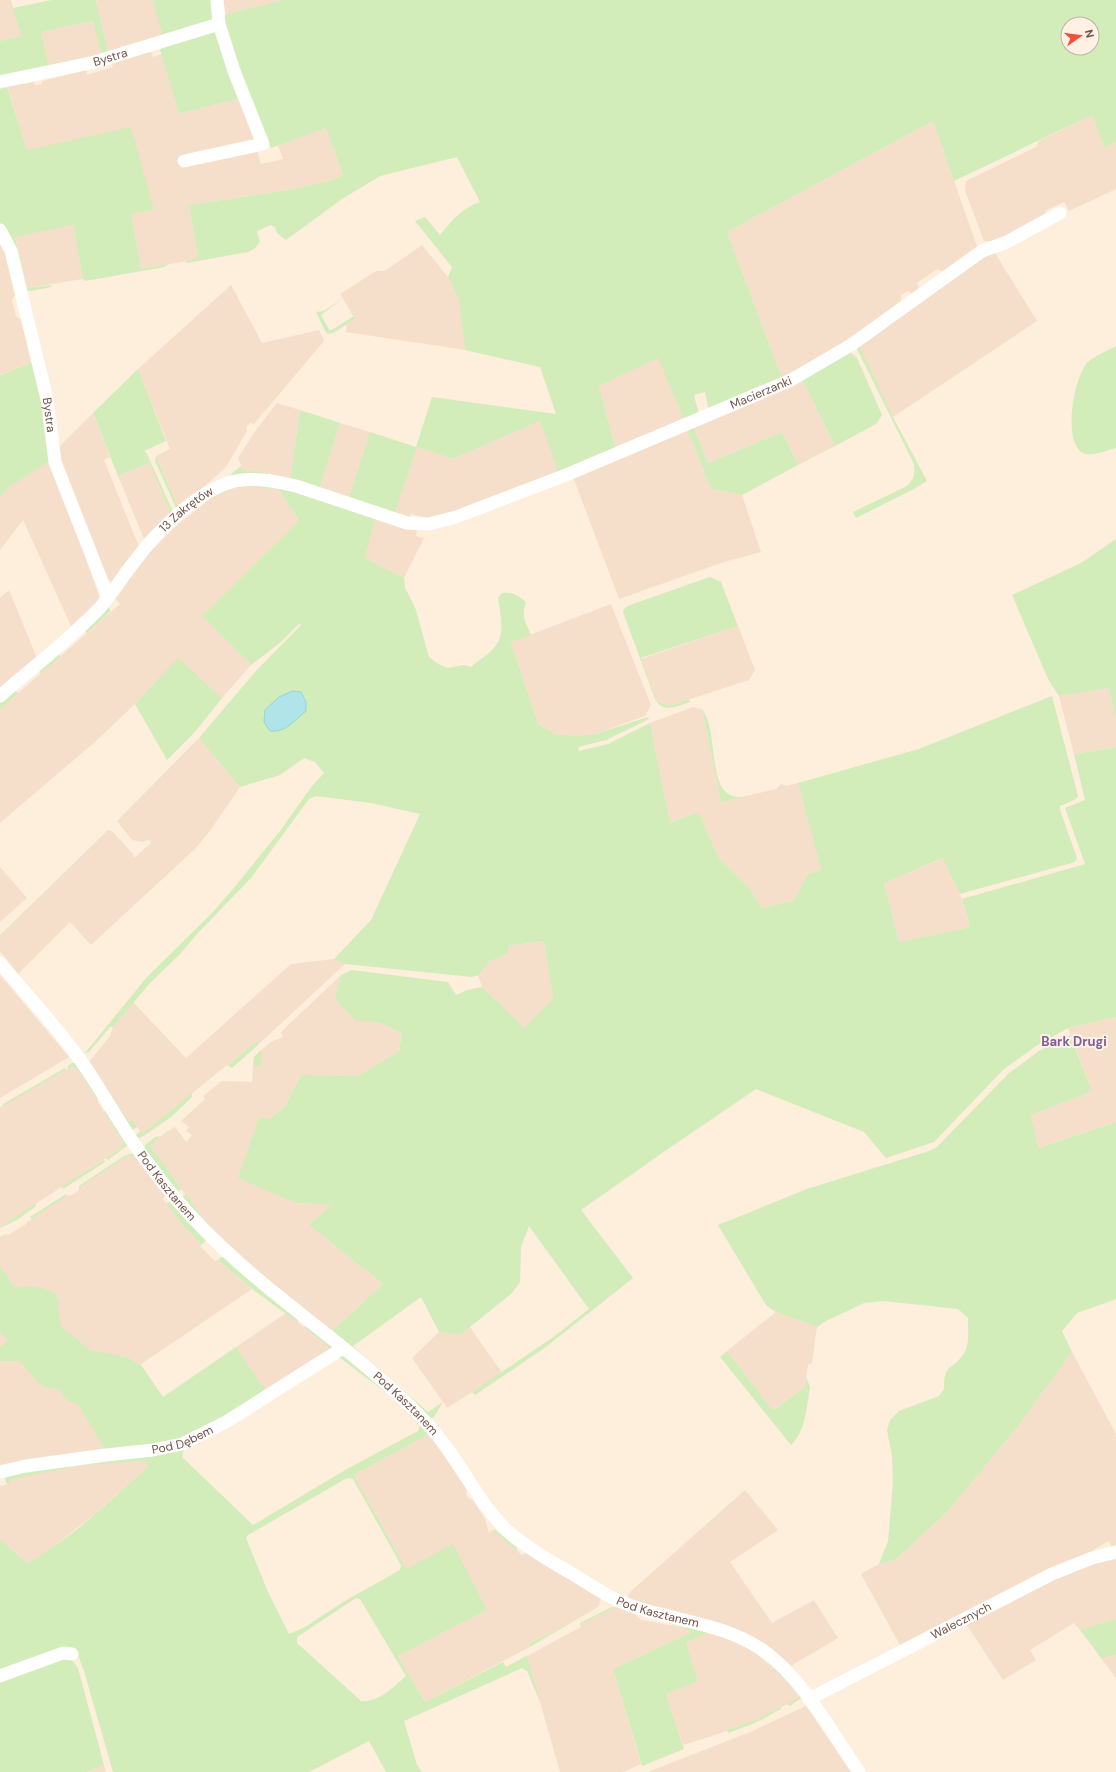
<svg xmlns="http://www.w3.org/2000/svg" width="1116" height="1772" font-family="'DM Sans',sans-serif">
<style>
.residential{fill:#f6dfca}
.green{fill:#d2ecba;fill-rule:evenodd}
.water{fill:#b0e4e8;stroke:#95d5db}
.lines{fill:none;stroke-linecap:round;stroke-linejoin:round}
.minor{stroke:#fff;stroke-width:13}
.labels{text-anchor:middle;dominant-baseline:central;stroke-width:4;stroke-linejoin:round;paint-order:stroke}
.street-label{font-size:12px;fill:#745144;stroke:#fff2e4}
.neighbourhood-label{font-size:13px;font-weight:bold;fill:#805e99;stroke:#fff2e4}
</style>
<rect width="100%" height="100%" fill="#feeedc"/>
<path class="residential" d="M 0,0 L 11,0 L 21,36 L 0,41 Z
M 96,0 L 154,0 L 163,37 L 132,47 L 121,46 L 119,51 L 109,54 Z
M 223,0 L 283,0 L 226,14 Z
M 94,21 L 102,55 L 49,67 L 41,32 Z
M 148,51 L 152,53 L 153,57 L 162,54 L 179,114 L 241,98 L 261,164 L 283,159 L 278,145 L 326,128 L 343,175 L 333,180 L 289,190 L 189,205 L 198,259 L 141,269 L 131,214 L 154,210 L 27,150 L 7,85 L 21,82 L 25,84 L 34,82 L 35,85 L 42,84 L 42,81 L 86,70 L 87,75 L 113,67 L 111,61 Z
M 1092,115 L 1104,148 L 1116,142 L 1116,189 L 1069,211 L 1064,202 L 1045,211 L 1047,217 L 1002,242 L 984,241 L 965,191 L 966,181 L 1036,147 L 1039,141 Z
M 933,121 L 978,249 L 944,272 L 937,269 L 917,283 L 919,290 L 912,294 L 908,291 L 901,295 L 901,301 L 863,329 L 837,347 L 782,378 L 727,232 Z
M 73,225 L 83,279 L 27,288 L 15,236 Z
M 3,244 L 16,294 L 12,300 L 16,316 L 22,321 L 33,362 L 0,375 L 0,245 Z
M 422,245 L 448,277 L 459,300 L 465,350 L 346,332 L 347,324 L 355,319 L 340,294 L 376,271 L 385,271 Z
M 991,253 L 995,253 L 1037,321 L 893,417 L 858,345 Z
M 231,285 L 262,343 L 319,330 L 324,341 L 254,424 L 250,423 L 246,428 L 247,431 L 226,467 L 179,509 L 156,456 L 170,449 L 138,369 Z
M 659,357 L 685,419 L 615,447 L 599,386 Z
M 801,377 L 835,446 L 798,465 L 782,432 L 708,463 L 693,426 Z
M 277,403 L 300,410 L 290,480 L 268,473 L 243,470 L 238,458 L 256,430 Z
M 93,413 L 110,457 L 104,460 L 139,547 L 112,582 L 107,580 L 60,461 L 58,448 Z
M 540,421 L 559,471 L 439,519 L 419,520 L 420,516 L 410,514 L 409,519 L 394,516 L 417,447 L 453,459 Z
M 340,423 L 370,432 L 348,500 L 319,490 Z
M 687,429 L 711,489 L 742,495 L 761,552 L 724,562 L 619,599 L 573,477 Z
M 49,460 L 77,533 L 100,599 L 71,626 L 23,520 L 0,550 L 0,498 L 8,488 Z
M 149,463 L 171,514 L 144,539 L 118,476 Z
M 247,487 L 276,489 L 280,491 L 299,521 L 202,616 L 251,665 L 222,698 L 178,659 L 135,704 L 96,741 L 0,823 L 0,709 L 120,604 L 115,598 L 144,558 L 176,526 L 210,499 L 231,489 Z
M 375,520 L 417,531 L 416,536 L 424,538 L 404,578 L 365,558 Z
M 9,590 L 37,658 L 0,689 L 0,598 Z
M 611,604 L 651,705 L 645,716 L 595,734 L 577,736 L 555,734 L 538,724 L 511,642 Z
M 738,626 L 755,670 L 749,680 L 669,706 L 657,701 L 641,659 Z
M 1109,688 L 1116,720 L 1116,747 L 1074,754 L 1059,696 Z
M 693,707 L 702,709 L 721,802 L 776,789 L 781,784 L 786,786 L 798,783 L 821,870 L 808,874 L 793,901 L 762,908 L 749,888 L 718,857 L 700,815 L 693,813 L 670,823 L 650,723 Z
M 199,738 L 240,787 L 212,828 L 196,848 L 91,945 L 70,922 L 18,974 L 0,951 L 0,935 L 108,830 L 113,832 L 133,854 L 134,858 L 151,843 L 149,840 L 142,842 L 132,840 L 117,821 Z
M 944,858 L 960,894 L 970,927 L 899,942 L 884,883 Z
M 0,867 L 27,898 L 0,922 Z
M 544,941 L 553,999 L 524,1029 L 482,987 L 478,975 L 490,961 L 508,954 L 508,946 Z
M 334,959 L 345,964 L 259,1044 L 256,1041 L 230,1064 L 227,1065 L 142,1134 L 132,1120 L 129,1122 L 89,1062 L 110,1036 L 113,1027 L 133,1002 L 186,1058 L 291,964 Z
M 0,975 L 69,1057 L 0,1098 Z
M 341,975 L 335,999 L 354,1019 L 380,1023 L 402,1033 L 399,1051 L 358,1076 L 301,1075 L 285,1107 L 269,1119 L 259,1117 L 239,1177 L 296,1203 L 332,1205 L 309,1225 L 383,1284 L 332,1331 L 259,1272 L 223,1239 L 199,1213 L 150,1146 L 166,1132 L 175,1127 L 186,1142 L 192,1135 L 186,1131 L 189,1127 L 181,1121 L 205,1099 L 203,1096 L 222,1081 L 252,1082 L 253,1066 L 261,1066 L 261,1050 L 271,1042 L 283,1037 L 281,1032 Z
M 1116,1017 L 1116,1122 L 1037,1148 L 1031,1115 L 1086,1094 L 1091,1089 L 1068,1028 Z
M 72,1067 L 77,1068 L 123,1142 L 122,1148 L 0,1227 L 0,1107 Z
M 128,1156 L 136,1157 L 166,1196 L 163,1199 L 182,1224 L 200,1243 L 200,1246 L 215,1261 L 218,1260 L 252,1289 L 109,1386 L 36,1322 L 0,1266 L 0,1237 L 6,1234 L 8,1235 L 26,1224 L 27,1222 L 32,1219 L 67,1196 L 72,1195 L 79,1190 L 79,1188 Z
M 776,1312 L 817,1327 L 812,1363 L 808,1365 L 805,1387 L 775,1409 L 771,1408 L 727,1351 Z
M 286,1313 L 331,1348 L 265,1391 L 236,1347 Z
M 470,1327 L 502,1373 L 447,1408 L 412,1358 L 439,1332 L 460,1335 Z
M 0,1332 L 8,1341 L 78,1404 L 107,1451 L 74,1453 L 40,1457 L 0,1466 Z
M 1072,1352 L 1116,1434 L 1116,1547 L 1112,1548 L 1109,1541 L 1095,1549 L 1092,1553 L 917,1636 L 901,1647 L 861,1574 L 879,1564 L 895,1560 L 947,1512 L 1015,1430 Z
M 429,1434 L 467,1490 L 466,1494 L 469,1499 L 473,1500 L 485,1519 L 489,1533 L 492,1530 L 522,1555 L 527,1553 L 601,1598 L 599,1606 L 555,1631 L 531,1642 L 528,1648 L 425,1702 L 398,1656 L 487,1610 L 406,1569 L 354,1475 Z
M 146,1461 L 149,1466 L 97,1512 L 47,1552 L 27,1563 L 0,1539 L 0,1485 L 2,1486 L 11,1483 L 8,1480 L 88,1463 Z
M 745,1490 L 778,1530 L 730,1562 L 772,1623 L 814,1600 L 838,1638 L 789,1667 L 765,1646 L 627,1599 L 630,1592 Z
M 1116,1557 L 1116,1619 L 1080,1630 L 1074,1623 L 1030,1650 L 1036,1660 L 1003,1680 L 966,1624 L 1047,1582 L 1093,1564 Z
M 616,1607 L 630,1611 L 642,1620 L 686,1628 L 690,1633 L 613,1669 L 641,1764 L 623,1772 L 560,1772 L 527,1656 L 581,1627 L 580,1625 Z
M 709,1632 L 734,1641 L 750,1649 L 781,1675 L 800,1698 L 755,1720 L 715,1735 L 683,1745 L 666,1694 L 698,1681 L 686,1643 Z
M 1116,1655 L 1116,1678 L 1101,1658 Z
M 806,1706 L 851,1772 L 648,1772 L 750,1732 Z
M 104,1765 L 106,1772 L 86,1772 Z"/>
<path class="green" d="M 52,0 L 96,0 L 109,54 L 102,55 L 93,21 L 41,32 L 49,67 L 0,77 L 0,41 L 21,36 L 13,8 Z
M 153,0 L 214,0 L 216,19 L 163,37 Z
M 283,0 L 1116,0 L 1116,142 L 1104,148 L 1092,115 L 954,181 L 933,121 L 727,232 L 782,378 L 804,370 L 709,411 L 705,392 L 694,395 L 699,415 L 684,419 L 658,358 L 599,386 L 616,451 L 498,496 L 558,471 L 540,421 L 453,459 L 417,447 L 394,516 L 348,500 L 370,432 L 416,447 L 432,397 L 556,414 L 540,367 L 465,350 L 459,300 L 448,277 L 452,267 L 415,221 L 425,217 L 440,235 C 453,220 460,209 480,202 L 457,157 L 380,176 L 342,199 L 286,240 L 277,233 L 275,227 L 271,225 L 257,231 L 260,242 L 254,249 L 248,252 L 187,263 L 185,261 L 198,258 L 189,205 L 289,190 L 333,180 L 343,175 L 326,128 L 271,148 L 239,77 L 222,17 L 226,14 ZM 1068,24 L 1092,24 L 1092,48 L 1068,48 Z
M 214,28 L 241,98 L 179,114 L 160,50 L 162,46 Z
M 6,83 L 27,150 L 131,127 L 154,210 L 131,214 L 141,269 L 168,264 L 165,267 L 85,281 L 83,279 L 73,225 L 15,237 L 27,288 L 51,285 L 51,287 L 31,291 L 24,290 L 0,225 L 0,84 Z
M 343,298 L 321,315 L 330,331 L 354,316 L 355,319 L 333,333 L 328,334 L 325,331 L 316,312 L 324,311 Z
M 859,345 L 893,417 L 927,481 L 912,490 L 856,518 L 853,512 L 905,487 C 914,481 916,473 913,462 L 857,349 L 856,346 Z
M 1116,346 L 1116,448 C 1107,450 1092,457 1083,453 C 1062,442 1074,378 1087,363 C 1094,356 1107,351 1116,346 Z
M 850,352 L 857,358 L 882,415 L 876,424 L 835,446 L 801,377 Z
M 33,362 L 43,394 L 49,461 L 8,488 L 0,498 L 0,374 L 1,375 Z
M 138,369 L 166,441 L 144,451 L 147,454 L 173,512 L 171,514 L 149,463 L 118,476 L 93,413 Z
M 300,410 L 340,423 L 319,490 L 290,480 Z
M 693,426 L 708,463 L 782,432 L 798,465 L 742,495 L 711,489 L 687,429 Z
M 156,456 L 179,509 L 204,487 L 205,488 L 182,508 L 176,508 L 155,461 Z
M 241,466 L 243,470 L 268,473 L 267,476 L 232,477 L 231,474 Z
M 233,484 L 281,485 L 415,529 L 417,531 L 375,520 L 365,558 L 404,578 L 405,588 L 415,607 L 429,657 L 438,664 L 448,668 L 464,665 L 471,667 C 479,660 491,653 497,644 C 505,631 500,612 498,598 L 502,593 C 513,592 518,595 526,602 C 521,616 525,621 531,635 L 511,642 L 538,724 L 555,734 L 577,736 L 595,734 L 648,717 L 649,719 L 606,740 L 578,747 L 579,751 L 608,744 L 650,723 L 670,823 L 694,813 L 700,815 L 718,857 L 749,888 L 762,908 L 793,901 L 808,874 L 821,870 L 798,783 L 919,749 L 1052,696 L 1078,796 L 1076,799 L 1060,806 L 1060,810 L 1077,858 L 1075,862 L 960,894 L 943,858 L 884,883 L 899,942 L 970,927 L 962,899 L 1085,864 L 1065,808 L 1085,800 L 1074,754 L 1116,747 L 1116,1017 L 1068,1028 L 1036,1046 L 1003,1070 L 934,1142 L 886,1158 L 864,1132 L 756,1089 L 665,1151 L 581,1210 L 633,1278 L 546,1347 L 475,1395 L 472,1392 L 552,1338 L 589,1309 L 529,1226 L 521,1247 L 520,1282 L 511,1294 L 460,1335 L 439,1332 L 421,1297 L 353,1346 L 428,1412 L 443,1402 L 434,1417 L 430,1419 L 344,1340 L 332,1331 L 383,1284 L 309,1225 L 331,1205 L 296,1203 L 238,1178 L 259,1117 L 269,1119 L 285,1107 L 301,1075 L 358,1076 L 399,1051 L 402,1033 L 380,1023 L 355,1020 L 335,999 L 341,975 L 352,970 L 448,982 L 456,995 L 467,990 L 482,987 L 524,1028 L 553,999 L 544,941 L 508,946 L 508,954 L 490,961 L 478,975 L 472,977 L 345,964 L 334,959 L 371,920 L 420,814 L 371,803 L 316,796 L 309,799 L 251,878 L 197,934 L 181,953 L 150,983 L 113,1027 L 110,1027 L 89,1052 L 85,1053 L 147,977 L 211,914 L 233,889 L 280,831 L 312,786 L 324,773 L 315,762 L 304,758 L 280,775 L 240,787 L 199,738 L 255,672 L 301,625 L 299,624 L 281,642 L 251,665 L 202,616 L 299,521 L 280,491 L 276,489 L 247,487 L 231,489 L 210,499 L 209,496 Z
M 1116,539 L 1116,720 L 1109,688 L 1059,696 L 1048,679 L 1012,595 L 1081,563 Z
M 710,577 L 721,582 L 738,626 L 641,658 L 657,701 L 669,706 L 689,699 L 690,702 C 678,706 663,714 655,699 L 623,612 L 625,608 L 630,605 Z
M 108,607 L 111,611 L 87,633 L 83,629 Z
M 59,653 L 60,657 L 40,674 L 39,668 Z
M 178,658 L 222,698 L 194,733 L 167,760 L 135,704 Z
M 15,690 L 18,694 L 0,709 L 0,703 Z
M 702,709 C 718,729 708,784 730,795 C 736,798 743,797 749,796 L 721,802 Z
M 1070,1035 L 1091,1089 L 1086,1094 L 1031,1115 L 1038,1148 L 1116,1122 L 1116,1299 L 1077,1313 L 1062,1331 L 1072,1352 L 1015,1430 L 947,1512 L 895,1560 L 879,1564 L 888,1541 L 893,1483 L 892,1456 L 887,1430 L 890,1420 L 899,1411 L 939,1396 L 944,1389 C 944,1363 951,1371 963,1355 C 970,1346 968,1329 968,1318 L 958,1309 L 884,1301 L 864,1303 L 826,1321 L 817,1327 L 776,1312 L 766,1305 L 718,1225 L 807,1189 L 929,1151 L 937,1147 L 1008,1074 L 1039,1051 Z
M 256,1041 L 259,1044 L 232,1068 L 227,1065 L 230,1064 Z
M 261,1050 L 261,1066 L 253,1066 L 254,1057 Z
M 89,1062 L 129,1122 L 132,1120 L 137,1127 L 130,1131 Z
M 72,1063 L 75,1063 L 100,1095 L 97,1100 L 77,1068 L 72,1067 L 68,1069 L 67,1067 Z
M 65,1068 L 66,1070 L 3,1106 L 3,1104 Z
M 192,1093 L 192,1097 L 171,1117 L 142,1137 L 137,1139 L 133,1137 L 141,1131 L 143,1133 Z
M 104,1111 L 110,1111 L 128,1145 L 108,1160 L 106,1158 L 122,1148 L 123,1142 Z
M 161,1136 L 150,1146 L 182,1189 L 176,1192 L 143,1147 L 155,1137 Z
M 133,1153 L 157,1185 L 136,1157 L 128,1156 L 79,1188 L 79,1186 L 124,1156 Z
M 104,1160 L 105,1162 L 63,1189 L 61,1187 Z
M 66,1194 L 67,1196 L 32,1219 L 30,1217 Z
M 186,1194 L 199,1213 L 219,1235 L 215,1237 L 180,1198 Z
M 170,1202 L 208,1239 L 200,1246 L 200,1243 L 182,1224 L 166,1203 Z
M 36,1203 L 36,1206 L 17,1220 L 0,1228 L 0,1227 Z
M 223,1256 L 298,1320 L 297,1322 L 252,1289 L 218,1260 Z
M 0,1266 L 15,1288 C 29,1284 41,1287 54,1292 L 59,1301 L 58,1311 L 61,1326 L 90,1350 L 126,1357 L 141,1365 L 163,1397 L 236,1347 L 266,1391 L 330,1348 L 304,1327 L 305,1326 L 334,1348 L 334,1350 L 267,1393 L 203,1431 L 187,1439 L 175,1443 L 168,1442 L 154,1448 L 90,1453 L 65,1459 L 24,1463 L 0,1469 L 0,1466 L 40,1457 L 74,1453 L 106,1451 L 78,1404 L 68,1401 L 58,1389 L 43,1387 L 19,1361 L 0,1361 L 0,1347 L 8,1341 L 0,1332 Z
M 727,1351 L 771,1408 L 775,1409 L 805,1387 L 806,1378 L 810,1386 C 807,1405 806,1431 791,1445 L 720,1357 Z
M 343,1354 L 345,1355 L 411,1411 L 425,1427 L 424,1431 L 425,1432 L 429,1432 L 444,1451 L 443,1452 L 429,1434 L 354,1475 L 406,1569 L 453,1544 L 487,1610 L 398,1656 L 425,1702 L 503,1662 L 506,1667 L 526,1656 L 527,1656 L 541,1704 L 527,1671 L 522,1668 L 404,1721 L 417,1765 L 422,1772 L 386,1772 L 369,1741 L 309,1772 L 113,1772 L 84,1671 L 77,1652 C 59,1646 18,1666 0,1673 L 0,1539 L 27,1563 C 73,1538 110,1500 149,1466 L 145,1461 L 81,1465 L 92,1459 L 161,1452 L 192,1443 L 335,1357 ZM 340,1358 L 392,1397 L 420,1426 L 418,1431 L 345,1470 L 253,1525 L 182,1457 L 184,1450 L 238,1419 L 335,1359 ZM 347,1478 L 353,1479 L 401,1565 L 400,1570 L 343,1602 L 305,1627 L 289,1634 L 268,1592 L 246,1538 L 248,1535 ZM 356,1598 L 360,1599 L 406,1676 C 392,1688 380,1702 361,1701 L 297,1643 L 297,1637 Z
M 70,1464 L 72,1467 L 9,1480 L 12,1483 L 8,1485 L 5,1480 L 7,1473 Z
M 492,1530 L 495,1530 L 517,1548 L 517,1551 Z
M 599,1606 L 598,1607 L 528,1648 L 531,1642 L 555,1631 Z
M 612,1607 L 616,1607 L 580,1625 L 580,1623 Z
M 1116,1619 L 1116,1655 L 1101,1658 L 1080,1630 Z
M 671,1621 C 694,1627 725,1633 745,1644 C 768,1656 786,1676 802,1696 L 801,1698 L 790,1706 L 787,1704 L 800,1697 C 781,1675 762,1654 735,1641 C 727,1637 717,1635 709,1632 L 686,1643 L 698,1681 L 666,1694 L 684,1749 L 642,1766 L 613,1669 L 690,1633 L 686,1628 L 667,1623 Z
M 60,1657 L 72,1660 L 78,1668 L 104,1765 L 86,1772 L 0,1772 L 0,1680 Z
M 781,1707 L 781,1709 L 755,1723 L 728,1733 L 727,1730 L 755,1720 Z"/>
<path class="water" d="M 292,691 L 301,692 L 306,702 L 306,711 C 295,720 285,733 270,731 L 264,722 L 265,710 L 279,697 Z"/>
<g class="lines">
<g class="minor">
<path id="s1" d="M 0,82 L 95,62 L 219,24"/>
<path d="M 184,161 L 263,144 L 234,71 L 219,24 L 217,0"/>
<path id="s2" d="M 0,230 L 11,251 L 47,399 L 55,462 L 108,597"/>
<path id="s3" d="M 0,696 C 31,669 65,643 94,614 C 110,598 121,578 135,561 C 157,531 203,484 242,480 C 260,478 279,482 296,486 L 407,523 L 429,524 L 456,517 L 566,475 L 791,380 L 851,345 L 982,251 L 1005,243 L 1060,213"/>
<path id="s4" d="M 0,963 C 27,995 57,1027 81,1061 C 101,1089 117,1120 137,1148 C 154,1172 173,1197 194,1219 C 261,1292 348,1343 418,1414 C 432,1428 445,1444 456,1461 C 473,1486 487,1513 510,1533 C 529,1549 550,1561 571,1573 C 592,1586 612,1600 635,1607 C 677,1621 724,1624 761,1649 C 804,1679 830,1730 859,1772"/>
<path id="s5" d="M 0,1472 L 26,1466 L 106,1455 L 153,1450 L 182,1444 L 226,1422 L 343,1348"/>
<path d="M 0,1676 L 63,1653 L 72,1654"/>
<path id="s6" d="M 809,1699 L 1052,1574 L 1092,1558 L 1116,1552"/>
</g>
</g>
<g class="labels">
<g class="street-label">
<text stroke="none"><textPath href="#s1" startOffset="113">Bystra</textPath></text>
<text stroke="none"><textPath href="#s3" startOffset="880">Macierzanki</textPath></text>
<text stroke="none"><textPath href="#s2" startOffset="192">Bystra</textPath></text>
<text stroke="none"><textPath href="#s3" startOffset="265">13 Zakrętów</textPath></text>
<text stroke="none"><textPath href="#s4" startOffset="279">Pod Kasztanem</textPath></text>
<text stroke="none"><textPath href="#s4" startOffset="603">Pod Kasztanem</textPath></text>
<text stroke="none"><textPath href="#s5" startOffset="186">Pod Dębem</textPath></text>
<text stroke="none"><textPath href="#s4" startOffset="939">Pod Kasztanem</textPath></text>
<text stroke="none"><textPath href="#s6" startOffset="171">Walecznych</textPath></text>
</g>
<g class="neighbourhood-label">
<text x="1074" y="1041">Bark Drugi</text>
</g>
</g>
<g transform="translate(1080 36) rotate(76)"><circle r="19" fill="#fff2e4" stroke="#c7b2a4"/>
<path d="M0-3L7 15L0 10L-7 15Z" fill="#f35136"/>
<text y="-6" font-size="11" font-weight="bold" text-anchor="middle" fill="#745144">N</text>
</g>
</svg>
